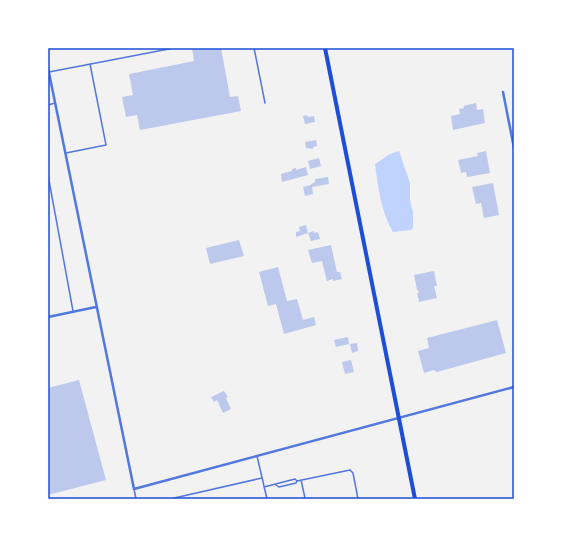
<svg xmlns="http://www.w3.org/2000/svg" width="562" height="547" font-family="'Varela Round',sans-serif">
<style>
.water{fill:#bfd3fe}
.building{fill:#bdc9ec}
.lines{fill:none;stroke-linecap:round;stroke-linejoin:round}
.service{stroke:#5277de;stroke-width:1.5}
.minor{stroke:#5277de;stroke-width:2.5}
.secondary{stroke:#1d4ed8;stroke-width:4}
.neatline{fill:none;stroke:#1d4ed8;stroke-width:1.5}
</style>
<rect width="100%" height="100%" fill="#f2f2f2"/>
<path class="water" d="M 399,151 L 410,183 L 410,201 L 413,212 L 413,228 L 411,230 L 393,232 C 381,212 378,187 375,164 L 390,154 Z"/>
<path class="building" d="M 192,48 L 221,48 L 230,97 L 238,96 L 241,111 L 140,130 L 137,115 L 126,117 L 122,97 L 133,95 L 129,74 L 194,61 Z
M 476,103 L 477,110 L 483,109 L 485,123 L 453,130 L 451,116 L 460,114 L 459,109 L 464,108 L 463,106 Z
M 307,115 L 308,117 L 314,116 L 315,122 L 305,124 L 303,116 Z
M 316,140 L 317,146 L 313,147 L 313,149 L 306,148 L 305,142 Z
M 486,151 L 490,173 L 467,177 L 466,172 L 461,173 L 458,160 L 478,156 L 477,153 Z
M 319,158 L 321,166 L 310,169 L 308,161 Z
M 306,167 L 308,175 L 282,182 L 281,174 L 292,171 L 292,169 L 296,168 L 296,170 Z
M 328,177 L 329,184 L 312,187 L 313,194 L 305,196 L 303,187 L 311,185 L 311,184 L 315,182 L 315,179 Z
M 493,183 L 499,215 L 484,218 L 481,203 L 476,204 L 472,187 Z
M 306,225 L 308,233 L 296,237 L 296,232 L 300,231 L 299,227 Z
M 314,231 L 314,233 L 318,232 L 320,239 L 311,241 L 308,233 Z
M 239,240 L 244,256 L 210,264 L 206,248 Z
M 331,245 L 337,272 L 340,272 L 342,279 L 333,281 L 333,279 L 327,281 L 322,261 L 312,263 L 308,250 Z
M 278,267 L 287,301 L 297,299 L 303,320 L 314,317 L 316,325 L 284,334 L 276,304 L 268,306 L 259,272 Z
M 434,271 L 437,286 L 434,286 L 437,298 L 419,302 L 417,293 L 419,293 L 418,290 L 417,290 L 414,275 Z
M 497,320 L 506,353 L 437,372 L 434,370 L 424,373 L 418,351 L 429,348 L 427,338 Z
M 348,337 L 349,344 L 336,347 L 334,340 Z
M 357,343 L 358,351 L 352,353 L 350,344 Z
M 351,360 L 354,372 L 345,374 L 342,362 Z
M 79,380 L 106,480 L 48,495 L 48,388 Z
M 224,391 L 228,397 L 226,398 L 231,409 L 223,413 L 217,400 L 214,402 L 211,397 Z"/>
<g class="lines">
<path class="service" d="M 254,48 L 265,103
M 49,72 L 174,48
M 48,105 L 55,103
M 66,153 L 106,145 L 90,64
M 48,175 L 73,311
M 257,456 L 267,499
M 297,481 L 350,470 L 353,473 L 358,499
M 264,487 L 295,479 L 297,481 L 296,483 L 279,487 L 276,485
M 134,489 L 136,499
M 170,499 L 262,478
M 298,499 L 305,498 L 301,480"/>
<path class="minor" d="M 48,68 L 134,489 L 514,387
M 503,92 L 514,148
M 48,317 L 96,307"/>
<path class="secondary" d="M 325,48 L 415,499"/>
</g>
<rect width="562" height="547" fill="none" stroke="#ffffff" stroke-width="98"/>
<rect x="49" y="49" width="464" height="449" class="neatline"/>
</svg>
